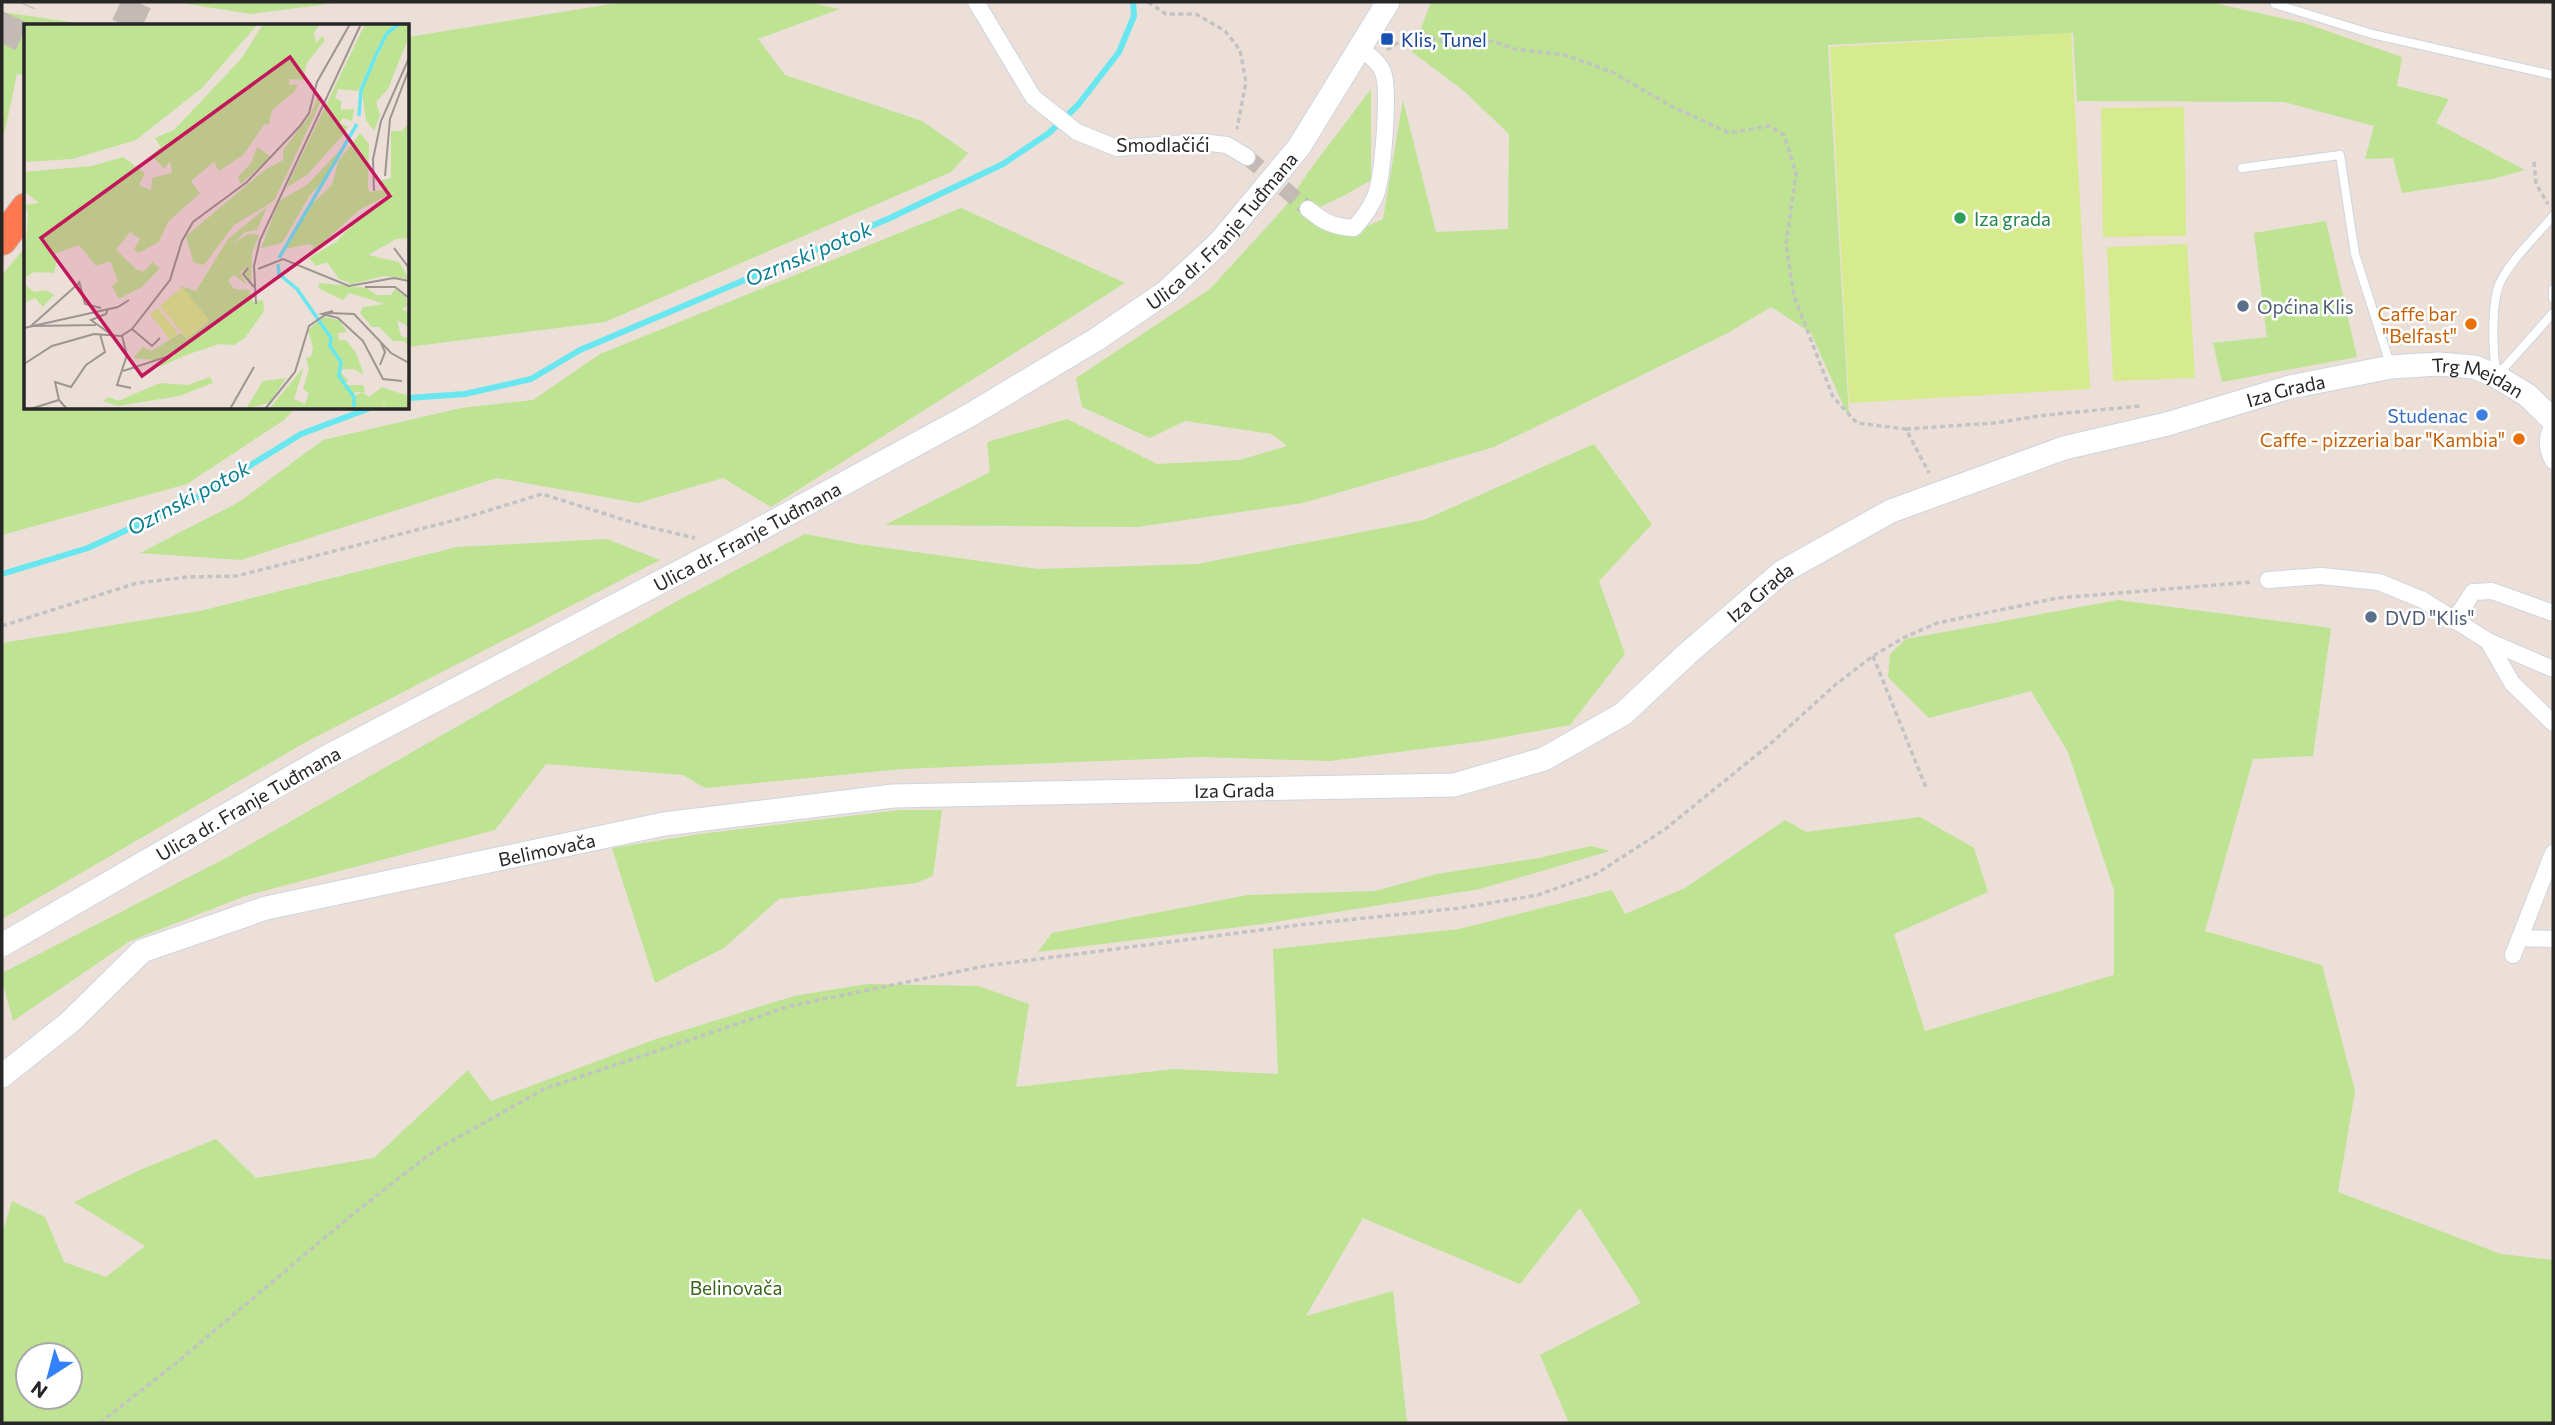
<svg xmlns="http://www.w3.org/2000/svg" width="2555" height="1425" font-family="Commissioner,sans-serif">
<style>
.green{fill:#bee393;fill-rule:evenodd}
.pitch{fill:#d6eb8e}
.lines{fill:none;stroke-linecap:round;stroke-linejoin:round}
.stream{stroke:#68e7f0;stroke-width:6}
.street-tunnel{stroke:#c4bab5;stroke-width:16;stroke-dasharray:16 8;stroke-linecap:butt}
.highway-tunnel{stroke:#c4bab5;stroke-width:30;stroke-dasharray:30 15;stroke-linecap:butt}
.lane-casing{stroke:#ced5e1;stroke-width:10}
.street-casing{stroke:#ced5e1;stroke-width:18}
.secondary-casing{stroke:#ced5e1;stroke-width:25}
.highway-casing{stroke:#c3c3c3;stroke-width:32}
.path{stroke:#c3c3c3;stroke-width:3.5;stroke-dasharray:5 3.5;stroke-linecap:butt}
.lane{stroke:#fff;stroke-width:8}
.street{stroke:#fff;stroke-width:16}
.secondary{stroke:#fff;stroke-width:23}
.highway{stroke:#ff784f;stroke-width:30}
.transit-dot{fill:#1a4fb4;stroke:#fff;stroke-width:2.5}
.leisure-dot{fill:#2e9e5b;stroke:#fff;stroke-width:2.5}
.service-dot{fill:#5c6f8a;stroke:#fff;stroke-width:2.5}
.food-dot{fill:#e8710a;stroke:#fff;stroke-width:2.5}
.shop-dot{fill:#3f7fe0;stroke:#fff;stroke-width:2.5}
.labels{text-anchor:middle;dominant-baseline:central;stroke-width:5;stroke-linejoin:round;paint-order:stroke}
.transit-label{font-size:19px;fill:#164399;stroke:#fff;text-anchor:start}
.street-label{font-size:19px;fill:#272727;stroke:#fff}
.leisure-label{font-size:19px;fill:#27864d;stroke:#fff;text-anchor:start}
.service-label{font-size:19px;fill:#4e5e75;stroke:#fff;text-anchor:start}
.food-label{font-size:19px;fill:#c56008;stroke:#fff;text-anchor:end}
.shop-label{font-size:19px;fill:#366cbe;stroke:#fff;text-anchor:end}
.park-label{font-size:19px;fill:#376418;stroke:#fff}
.water-label{font-size:21px;font-style:italic;fill:#0b7e91;stroke:#fff}
.inset-river{fill:none;stroke:#68e7f0;stroke-width:3.5}
.inset-road{fill:none;stroke:#9d9591;stroke-width:2}
.view{fill:#c2185b;fill-opacity:0.15;stroke:#c2185b;stroke-width:3.5}
.inset-edge{fill:none;stroke:#272727;stroke-width:3.5}
</style>
<rect width="100%" height="100%" fill="#ebdfd8"/>
<path class="green" d="M 175,2 L 344,2 L 251,14 Z
M 623,2 L 808,2 L 840,9 L 758,39 L 785,75 L 922,121 L 968,153 L 951,172 L 605,322 L 408,347 L 408,37 Z
M 1431,2 L 2209,2 L 2304,23 L 2402,57 L 2397,86 L 2449,99 L 2436,123 L 2525,170 L 2493,179 L 2402,193 L 2393,158 L 2365,159 L 2374,126 L 2284,102 L 2077,101 L 2073,33 L 1828,45 L 1849,418 L 1811,333 L 1771,307 L 1726,334 L 1494,447 L 1303,503 L 1137,527 L 885,525 L 990,472 L 987,442 L 1067,419 L 1157,464 L 1239,460 L 1287,446 L 1272,434 L 1185,421 L 1150,438 L 1082,407 L 1076,378 L 1210,289 L 1284,208 L 1309,171 L 1371,89 L 1371,180 L 1345,195 L 1305,214 L 1330,232 L 1356,231 L 1383,219 L 1403,100 L 1436,232 L 1508,229 L 1509,134 L 1464,91 L 1412,52 Z
M 2,12 L 98,26 L 26,26 L 26,75 L 17,74 L 2,144 Z
M 961,208 L 1125,283 L 771,507 L 723,478 L 638,503 L 497,478 L 241,560 L 140,553 L 239,502 L 323,440 L 461,408 L 533,400 L 600,354 Z
M 2326,221 L 2357,357 L 2222,382 L 2213,343 L 2267,337 L 2254,233 Z
M 26,246 L 26,408 L 295,408 L 284,420 L 187,484 L 2,535 L 2,275 Z
M 1594,444 L 1652,524 L 1599,581 L 1625,654 L 1570,725 L 1483,741 L 1330,761 L 1201,757 L 902,769 L 705,788 L 683,775 L 546,764 L 495,830 L 248,895 L 130,941 L 13,1021 L 2,981 L 2,973 L 228,857 L 679,600 L 805,534 L 858,544 L 1038,569 L 1197,564 L 1424,520 Z
M 607,539 L 660,560 L 306,742 L 2,919 L 2,643 L 200,611 L 457,547 Z
M 2118,600 L 2331,628 L 2313,756 L 2253,759 L 2205,931 L 2322,965 L 2355,1091 L 2338,1192 L 2501,1254 L 2553,1260 L 2553,1423 L 1569,1423 L 1540,1355 L 1641,1303 L 1580,1208 L 1520,1284 L 1363,1218 L 1306,1316 L 1393,1291 L 1407,1423 L 2,1423 L 2,1234 L 12,1201 L 45,1217 L 64,1262 L 106,1277 L 145,1246 L 74,1202 L 140,1170 L 216,1139 L 256,1178 L 374,1158 L 468,1070 L 491,1101 L 656,1039 L 794,996 L 867,984 L 978,986 L 1029,1004 L 1016,1087 L 1174,1069 L 1278,1074 L 1273,949 L 1459,929 L 1612,890 L 1625,914 L 1685,888 L 1785,820 L 1806,832 L 1920,817 L 1974,848 L 1988,892 L 1894,934 L 1925,1031 L 2114,975 L 2114,890 L 2068,752 L 2031,691 L 1929,718 L 1888,677 L 1890,654 L 1906,639 ZM 28,1355 L 70,1355 L 70,1397 L 28,1397 Z
M 900,810 L 942,810 L 933,876 L 916,883 L 779,899 L 724,948 L 655,983 L 612,848 L 700,834 Z
M 1591,846 L 1610,851 L 1480,889 L 1263,924 L 1038,952 L 1052,933 L 1248,895 L 1375,891 L 1437,874 L 1539,858 Z"/>
<path class="pitch" d="M 2071,33 L 2090,389 L 1849,403 L 1830,47 Z
M 2184,107 L 2186,236 L 2103,237 L 2101,108 Z
M 2187,244 L 2195,378 L 2113,381 L 2107,247 Z"/>
<g class="lines">
<path class="stream" d="M 408,398 L 465,394 L 531,379 L 580,350 L 890,218 L 1003,164 L 1049,133 L 1078,105 L 1119,52 L 1134,16 L 1133,2
M 2,574 L 88,548 L 204,494 L 301,434 L 370,408"/>
<path class="street-tunnel" d="M 1247,157 L 1308,209"/>
<path class="highway-tunnel" d="M 126,26 L 137,2
M 2,44 L 21,2"/>
<g class="lane-casing">
<path id="lane" d="M 2275,4 L 2372,34 L 2553,75
M 2242,168 L 2340,155 L 2355,254 L 2390,364
M 2553,289 L 2553,298
M 2496,373 C 2493,351 2491,306 2499,285 C 2507,264 2538,234 2553,216
M 2497,376 L 2553,313"/>
</g>
<g class="street-casing">
<path id="street" d="M 976,2 L 1033,97 L 1077,132 L 1117,148 L 1202,142 L 1227,145 L 1247,157
M 1308,209 C 1325,223 1332,226 1354,228 C 1363,218 1370,209 1375,197 C 1383,178 1390,90 1383,72 C 1379,62 1369,55 1361,49
M 2553,425 C 2546,438 2546,447 2553,461
M 2268,580 L 2321,576 L 2379,582 L 2423,600 L 2488,641 L 2553,669
M 2454,621 L 2473,592 L 2492,591 L 2553,613
M 2488,641 L 2512,683 L 2553,723
M 2520,938 L 2553,939
M 2513,955 L 2553,853"/>
</g>
<g class="secondary-casing">
<g id="secondary">
<path id="s1" d="M 2,945 L 325,758 L 727,547 L 970,415 L 1097,339 L 1166,292 L 1219,243 L 1299,147 L 1388,2"/>
<path id="s2" d="M 2,1076 L 70,1022 L 142,951 L 266,908 L 664,824 L 893,796 L 1454,785 L 1544,759 L 1623,714 L 1687,654 L 1782,572 L 1891,511 L 2064,448 L 2167,424 L 2290,387 L 2391,367 L 2438,364 L 2474,367 L 2496,376 L 2527,395 L 2553,420"/>
</g>
</g>
<g class="highway-casing">
<path id="highway" d="M 2,240 L 26,208"/>
</g>
<path class="path" d="M 1148,2 L 1166,14 L 1196,14 L 1225,31 L 1240,50 L 1246,82 L 1237,129
M 1387,50 L 1415,31 L 1443,42 L 1472,47 L 1492,41 L 1514,49 L 1565,55 L 1612,72 L 1669,105 L 1729,133 L 1769,126 L 1784,135 L 1796,173 L 1786,245 L 1794,296 L 1833,397 L 1857,423 L 1906,429 L 1929,473
M 2534,162 L 2536,184 L 2548,204
M 1906,429 L 1994,423 L 2046,415 L 2140,406
M 2,626 L 137,583 L 187,577 L 237,576 L 467,517 L 542,494 L 644,526 L 695,538
M 1873,656 L 1927,790
M 100,1423 L 175,1364 L 348,1218 L 434,1151 L 544,1089 L 790,1006 L 985,966 L 1299,925 L 1460,908 L 1538,895 L 1596,874 L 1664,830 L 1769,745 L 1835,685 L 1873,656 L 1903,638 L 1937,623 L 2058,598 L 2252,582"/>
<use href="#lane" class="lane"/>
<use href="#street" class="street"/>
<use href="#secondary" class="secondary"/>
<use href="#highway" class="highway"/>
</g>
<rect class="transit-dot" x="1380" y="32" width="14" height="14" rx="3.5"/>
<circle class="leisure-dot" cx="1960" cy="218" r="7"/>
<g class="service-dot">
<circle cx="2243" cy="306" r="7"/>
<circle cx="2371" cy="617" r="7"/>
</g>
<g class="food-dot">
<circle cx="2471" cy="324" r="7"/>
<circle cx="2519" cy="439" r="7"/>
</g>
<circle class="shop-dot" cx="2482" cy="415" r="7"/>
<g class="labels">
<g class="transit-label">
<text x="1401" y="39">Klis, Tunel</text>
</g>
<g class="street-label">
<text x="1163" y="144">Smodlačići</text>
<text stroke="none"><textPath href="#s1" startOffset="1418">Ulica dr. Franje Tuđmana</textPath></text>
<text stroke="none"><textPath href="#s2" startOffset="2651">Trg Mejdan</textPath></text>
<text stroke="none"><textPath href="#s2" startOffset="2454">Iza Grada</textPath></text>
<text stroke="none"><textPath href="#s1" startOffset="850">Ulica dr. Franje Tuđmana</textPath></text>
<text stroke="none"><textPath href="#s2" startOffset="1886">Iza Grada</textPath></text>
<text stroke="none"><textPath href="#s2" startOffset="1298">Iza Grada</textPath></text>
<text stroke="none"><textPath href="#s1" startOffset="284">Ulica dr. Franje Tuđmana</textPath></text>
<text stroke="none"><textPath href="#s2" startOffset="606">Belimovača</textPath></text>
</g>
<g class="leisure-label">
<text x="1974" y="218">Iza grada</text>
</g>
<g class="service-label">
<text x="2257" y="306">Općina Klis</text>
<text x="2385" y="617">DVD "Klis"</text>
</g>
<g class="food-label">
<text x="2457" y="313">Caffe bar<tspan x="2457" dy="22">"Belfast"</tspan></text>
<text x="2505" y="439">Caffe - pizzeria bar "Kambia"</text>
</g>
<g class="shop-label">
<text x="2468" y="415">Studenac</text>
</g>
<g class="park-label">
<text x="736" y="1287">Belinovača</text>
</g>
<g class="water-label">
<text transform="translate(808 253) rotate(-23)">Ozrnski potok</text>
<text transform="translate(188 497) rotate(-28)">Ozrnski potok</text>
</g>
</g>
<g transform="translate(24 24)">
<rect width="385" height="385" fill="#ebdfd8"/>
<path d="M 0,0 L 234,0 L 178,64 L 112,116 L 48,135 L 0,138 ZM 239,0 L 296,0 L 290,9 L 292,19 L 298,12 L 301,16 L 282,40 L 280,56 L 266,55 L 265,61 L 274,60 L 270,68 L 248,86 L 245,101 L 241,100 L 219,131 L 195,147 L 190,138 L 167,157 L 176,169 L 144,198 L 135,218 L 114,229 L 110,225 L 116,215 L 106,208 L 92,226 L 112,245 L 120,248 L 128,238 L 136,244 L 118,263 L 95,275 L 88,262 L 94,257 L 86,237 L 72,242 L 55,221 L 27,231 L 33,235 L 30,249 L 10,248 L 0,254 L 4,189 L 0,181 L 15,179 L 0,167 L 0,148 L 68,142 L 99,133 L 121,149 L 115,161 L 127,166 L 128,154 L 148,149 L 146,137 L 140,145 L 127,131 L 137,123 L 131,114 L 150,106 L 217,35 ZM 341,0 L 372,0 L 362,8 L 334,67 L 314,65 L 311,74 L 317,77 L 317,86 L 330,85 L 328,97 L 319,94 L 316,99 L 324,103 L 320,110 L 283,151 L 262,164 ZM 376,0 L 385,0 L 385,12 L 364,65 L 352,78 L 356,91 L 350,107 L 342,96 L 338,66 L 364,10 ZM 293,74 L 297,77 L 250,177 L 210,201 L 180,241 L 169,238 L 162,212 L 242,145 L 259,136 L 259,126 L 287,90 ZM 385,98 L 385,214 L 372,215 L 344,231 L 375,238 L 385,255 L 360,252 L 328,260 L 315,255 L 303,238 L 292,242 L 285,234 L 312,218 L 341,188 L 372,167 L 335,186 L 289,228 L 284,230 L 290,222 L 285,220 L 261,225 L 285,183 L 308,161 L 314,138 L 336,109 L 345,120 L 344,164 L 346,168 L 359,166 L 355,157 L 367,154 L 367,107 L 378,107 ZM 233,123 L 247,133 L 217,160 L 214,153 L 227,139 ZM 314,128 L 304,152 L 286,171 L 258,219 L 237,224 L 255,177 L 284,160 ZM 243,183 L 233,206 L 221,208 L 210,219 L 224,210 L 235,211 L 228,229 L 227,260 L 220,251 L 224,243 L 216,248 L 223,261 L 210,251 L 204,256 L 210,265 L 225,266 L 229,278 L 239,276 L 240,287 L 221,314 L 210,321 L 195,320 L 162,331 L 136,343 L 136,338 L 151,332 L 151,328 L 129,336 L 109,334 L 119,323 L 127,327 L 157,309 L 163,315 L 185,297 L 157,262 L 172,267 L 204,215 ZM 296,259 L 343,264 L 352,271 L 367,271 L 371,265 L 382,273 L 383,282 L 378,285 L 385,289 L 385,303 L 373,296 L 377,312 L 385,314 L 385,323 L 380,317 L 369,317 L 355,303 L 348,303 L 336,289 L 339,283 L 361,280 L 325,269 L 319,276 L 294,264 ZM 0,260 L 10,268 L 22,266 L 30,271 L 19,283 L 11,274 L 0,279 ZM 300,293 L 315,296 L 323,308 L 314,309 L 315,316 L 322,316 L 332,329 L 340,351 L 330,345 L 314,346 L 325,357 L 317,361 L 339,361 L 341,368 L 331,368 L 329,373 L 338,368 L 345,373 L 358,363 L 363,365 L 385,372 L 385,385 L 361,385 L 360,378 L 359,385 L 245,385 L 280,343 L 270,375 L 281,380 L 285,369 L 279,365 L 285,345 L 282,334 L 287,333 L 289,324 L 284,306 ZM 186,353 L 189,359 L 155,372 L 94,382 L 79,377 L 85,373 L 94,377 L 136,359 L 164,361 ZM 262,354 L 245,379 L 222,385 L 239,357 Z" fill="#bee393"/>
<path d="M 158,263 L 185,296 L 163,315 L 136,282 ZM 134,284 L 144,297 L 139,301 L 145,297 L 154,310 L 146,316 L 126,290 Z" fill="#d6eb8e"/>
<path class="inset-river" d="M 335,92 L 337,66 L 352,31 L 363,9 L 375,0M 255,234 L 333,100M 254,240 L 255,250 L 273,265 L 307,314 L 306,322 L 317,338 L 315,352 L 330,373 L 330,385"/>
<path class="inset-road" d="M 361,152 L 366,95 L 385,45M 350,167 L 349,135 L 357,97 L 385,34M 370,224 L 385,244M 224,244 L 219,250 L 230,263M 234,245 L 259,235 L 325,262 L 370,254 L 385,257M 55,257 L 61,280 L 77,284M 341,263 L 371,263 L 385,274M 232,280 L 230,242 L 236,216 L 337,0M 84,285 L 82,290 L 67,296 L 88,311M 309,287 L 298,290 L 314,294 L 339,317 L 359,355 L 378,357M 7,302 L 55,259M 9,302 L 72,301M 0,304 L 94,283 L 105,276M 108,305 L 128,322 L 136,314M 98,312 L 103,331 L 93,361 L 107,364M 0,340 L 28,322 L 70,310 L 97,312 L 108,305 L 146,256 L 158,217 L 169,198 L 223,158 L 276,102 L 285,89 L 293,58 L 326,0M 356,341 L 361,328 L 357,319M 99,347 L 145,332M 35,376 L 31,358 L 47,363 L 62,341 L 81,328 L 76,310M 6,385 L 35,376 L 43,385M 206,385 L 230,343M 241,385 L 271,348 L 285,302 L 304,289 L 330,290 L 367,329 L 385,339"/>
<path class="view" d="M 266,33 L 366,172 L 118,352 L 17,214 Z"/>
<rect width="385" height="385" class="inset-edge"/>
</g>
<rect width="2555" height="1425" fill="none" stroke="#272727" stroke-width="7"/>
<g transform="translate(49 1376) rotate(216)"><circle r="33" fill="#ffffff" stroke="#a9a9a9" stroke-width="2"/>
<path d="M0-5L12 26L0 18L-12 26Z" fill="#3481fc"/>
<text y="-10" font-size="19" font-weight="bold" text-anchor="middle" fill="#272727">N</text>
</g>
</svg>
